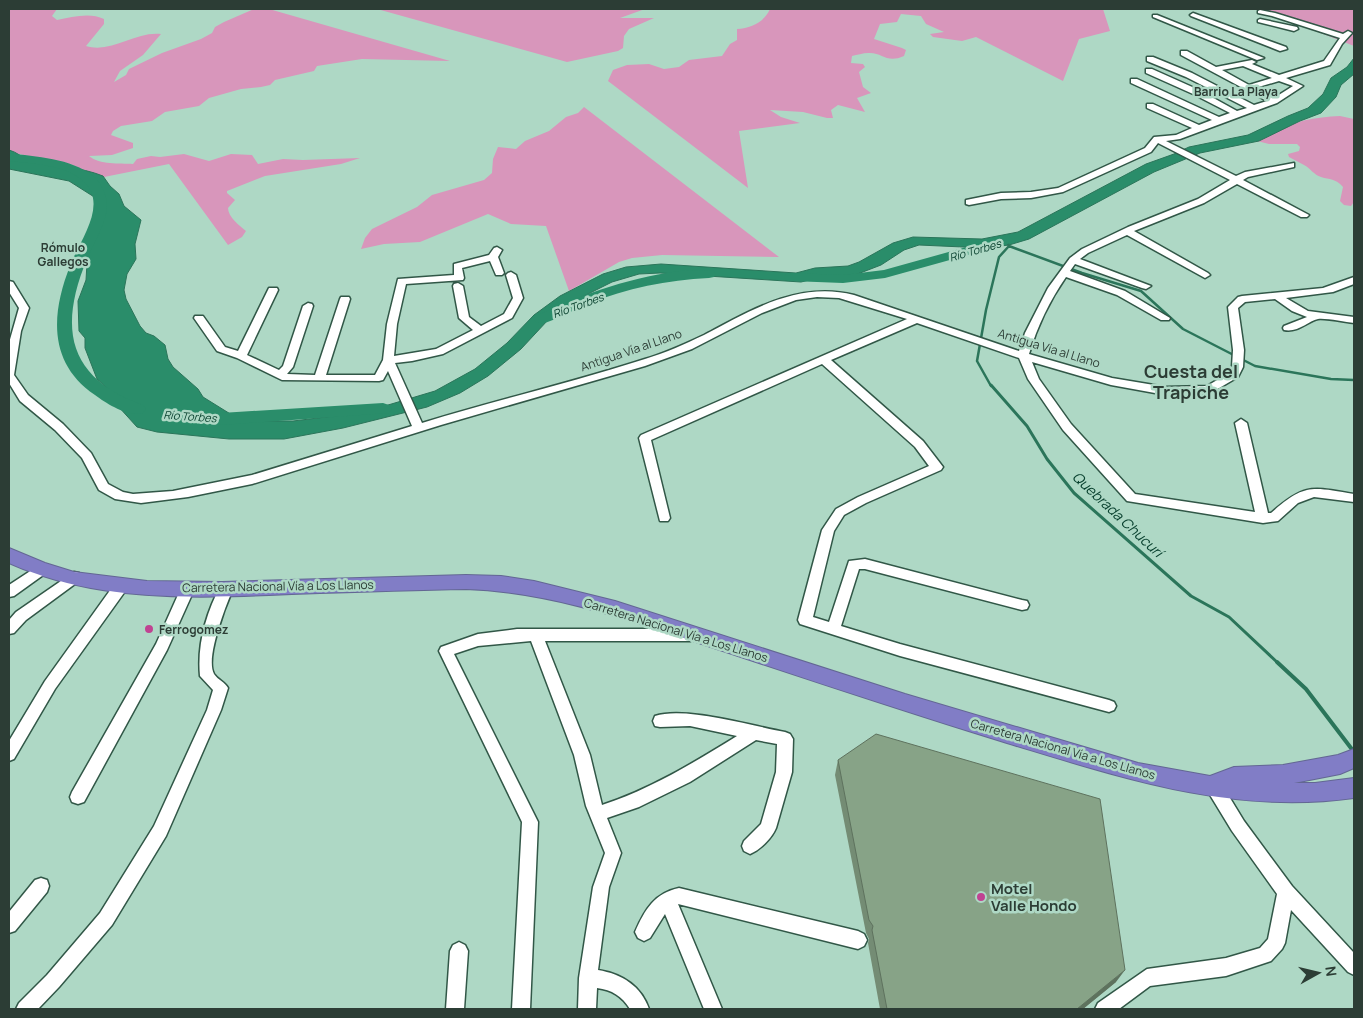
<svg xmlns="http://www.w3.org/2000/svg" width="1363" height="1018" font-family="Manrope,sans-serif">
<style>
.green{fill:#d896bb}
.water{fill:#2a8d6a;stroke:#2b755a}
.lines{fill:none;stroke-linecap:round;stroke-linejoin:round}
.stream-far2{stroke:#2b755a;stroke-width:2.5}
.stream-far1{stroke:#2b755a;stroke-width:3}
.stream{stroke:#2b755a;stroke-width:4}
.river{fill:#2a8d6a;fill-rule:evenodd}
.minor-casing{stroke:#315747;stroke-width:3}
.highway-casing{stroke:#636793;stroke-width:2}
.minor{fill:#fff;fill-rule:evenodd}
.highway{fill:#817dc6;fill-rule:evenodd}
.wall{fill:#748c74}
.shaded-wall{fill:#5e725e}
.building{fill:#87a387;stroke:#5e725e}
.poi-dot{fill:#c04392;stroke:#aed8c5;stroke-width:2}
.labels{text-anchor:middle;dominant-baseline:central;stroke-width:5;stroke-linejoin:round;paint-order:stroke}
.far-water-label{font-size:11px;font-style:italic;fill:#08402e;stroke:#aed8c5}
.far-quarter-label{font-size:12px;font-weight:bold;fill:#2c3d35;stroke:#aed8c5}
.street-label{font-size:12px;fill:#2c3d35;stroke:#aed8c5}
.poi-label{font-size:12px;font-weight:bold;fill:#2c3d35;stroke:#aed8c5;text-anchor:start}
.water-label{font-size:14px;font-style:italic;fill:#08402e;stroke:#aed8c5}
.near-poi-label{font-size:15px;font-weight:bold;fill:#2c3d35;stroke:#aed8c5;text-anchor:start}
.district-label{font-size:18px;font-weight:bold;fill:#2c3d35;stroke:#aed8c5}
</style>
<rect width="100%" height="100%" fill="#aed8c5"/>
<path class="green" d="M 9,9 L 57,9 L 52,16 L 57,20 C 72,17 90,12 104,19 L 104,24 L 86,46 C 111,54 135,31 161,34 L 143,55 L 120,71 L 114,82 L 126,75 L 129,69 L 162,53 L 201,39 L 212,33 L 215,27 L 224,22 L 254,9 L 269,9 L 450,61 L 362,59 L 317,66 L 314,71 L 275,80 L 270,85 L 261,87 L 241,89 L 209,98 L 199,106 L 165,112 L 152,121 L 121,126 L 113,131 L 111,135 L 133,143 L 133,148 L 112,155 L 89,156 C 100,165 119,163 133,164 L 137,159 L 151,156 L 160,157 L 184,154 L 209,161 L 231,154 L 252,155 L 258,164 L 283,159 L 303,160 L 360,158 L 341,164 L 265,176 L 227,191 L 227,193 L 235,200 L 228,208 C 228,217 240,226 246,231 L 242,237 L 228,245 L 169,164 L 99,178 L 73,165 L 9,152 Z
M 377,9 L 645,9 L 620,18 L 654,18 L 629,29 L 624,36 L 623,48 L 618,51 L 567,62 Z
M 770,9 L 1103,9 L 1110,31 L 1079,39 L 1063,81 L 976,37 L 962,41 L 933,37 L 930,34 L 944,32 L 926,24 L 921,16 L 901,14 L 897,22 L 880,24 L 874,39 L 902,48 L 906,50 L 904,56 C 886,64 883,52 868,53 C 863,53 857,55 852,56 L 851,63 L 863,64 L 865,67 L 859,72 L 863,87 L 871,93 L 857,98 L 865,112 L 838,105 L 831,110 L 833,118 L 827,118 L 803,112 L 770,110 L 781,117 L 800,123 L 739,131 L 748,188 L 608,81 L 613,70 L 627,65 L 649,64 L 664,69 L 679,67 L 689,60 L 722,56 L 730,44 L 737,40 L 737,29 C 752,28 764,22 770,9 Z
M 1260,9 L 1354,9 L 1354,46 Z
M 584,107 L 779,257 L 662,255 L 632,258 L 619,262 L 569,291 L 546,226 L 511,224 L 488,214 L 420,242 L 384,244 L 361,249 L 365,238 L 372,229 L 417,207 L 432,195 L 484,180 L 492,173 L 493,159 L 498,147 L 516,149 L 525,141 L 549,131 L 566,117 L 578,113 Z
M 1340,116 L 1354,119 L 1354,202 L 1351,206 L 1344,205 L 1340,201 L 1343,187 C 1335,178 1330,180 1321,177 C 1314,175 1310,168 1304,165 C 1299,162 1294,160 1289,157 L 1288,154 L 1299,151 L 1300,147 L 1297,144 L 1269,144 L 1257,141 C 1281,124 1311,117 1340,116 Z"/>
<path class="water" d="M 1354,58 L 1354,74 L 1341,85 L 1336,97 L 1321,113 L 1300,121 L 1259,141 L 1200,153 L 1154,172 L 1029,239 L 1009,245 L 985,248 L 919,245 L 904,250 L 881,265 L 855,275 L 822,277 L 801,282 L 660,273 L 639,274 L 612,282 L 572,302 L 548,320 L 521,349 L 488,376 L 460,393 L 427,407 L 343,428 L 284,439 L 229,439 L 157,432 L 137,427 L 117,405 L 107,388 L 97,379 L 85,348 L 85,338 L 79,331 L 78,301 L 86,280 L 88,247 L 99,222 L 99,200 L 69,181 L 9,169 L 9,150 C 17,152 22,158 30,160 C 53,166 81,167 103,176 L 110,186 L 119,194 L 124,206 L 141,220 L 135,244 L 136,259 L 127,274 L 124,290 L 126,299 L 140,326 L 146,333 L 154,336 L 165,345 L 168,359 L 173,367 L 198,389 L 203,397 L 232,415 L 266,421 L 293,421 L 342,415 L 378,408 L 435,391 L 475,369 L 507,343 L 534,315 L 560,296 L 603,274 L 626,267 L 661,264 L 796,273 L 815,268 L 848,266 L 859,262 L 893,243 L 913,237 L 982,239 L 1018,232 L 1146,164 L 1174,154 L 1189,147 L 1248,135 L 1288,116 L 1308,108 L 1323,94 L 1331,78 L 1347,67 Z"/>
<g class="lines">
<path class="stream-far2" d="M 1009,246 L 1082,273 L 1141,291 L 1183,329 L 1255,366 L 1331,379 L 1354,380
M 991,386 L 977,361 L 986,310 L 999,257 L 1009,246 L 1007,242"/>
<path class="stream-far1" d="M 991,385 L 1027,426 L 1047,459 L 1074,493 L 1191,596 L 1229,617 L 1279,664"/>
<path class="stream" d="M 1277,662 L 1306,689 L 1354,752"/>
<path class="river" d="M 9,153 C 36,157 71,158 93,176 C 101,183 107,195 107,206 C 106,225 94,242 87,259 C 58,329 68,378 143,405 L 146,409 L 143,413 C 128,417 107,404 95,395 C 48,363 51,314 70,266 C 78,243 109,205 84,182 C 65,164 33,164 9,161 Z
M 1006,236 L 1011,237 L 1013,240 L 1011,243 L 885,278 L 843,283 L 791,281 L 786,280 L 784,277 L 786,274 L 791,273 L 843,275 L 884,270 Z
M 688,270 L 714,271 L 716,274 L 714,277 L 709,278 C 667,280 627,288 588,304 C 572,310 557,320 541,324 L 536,322 L 533,319 L 536,316 C 584,293 634,276 688,270 Z
M 383,403 L 389,405 L 392,409 L 389,413 L 221,425 L 215,423 L 212,419 L 215,415 L 221,413 Z"/>
<g class="minor-casing">
<path id="minor" d="M 1260,10 L 1275,13 L 1343,34 L 1348,31 L 1352,33 L 1342,44 L 1330,65 L 1286,78 L 1303,86 L 1277,103 L 1180,139 L 1166,141 L 1236,176 L 1245,172 L 1294,163 L 1294,167 L 1248,177 L 1243,180 L 1309,215 L 1307,217 L 1301,217 L 1237,184 L 1204,203 L 1134,231 L 1208,273 L 1210,275 L 1205,278 L 1127,235 L 1088,253 L 1080,259 L 1151,286 L 1146,289 L 1142,288 L 1075,264 L 1070,271 L 1125,291 L 1170,318 L 1169,320 L 1161,320 L 1117,295 L 1066,277 C 1050,300 1037,327 1029,354 L 1112,378 L 1166,387 L 1207,386 L 1229,373 L 1232,367 L 1233,350 L 1228,307 L 1238,297 L 1242,296 L 1323,288 L 1354,277 L 1354,284 L 1333,292 L 1286,298 L 1308,311 L 1354,317 L 1354,323 C 1345,322 1326,318 1318,319 C 1308,321 1298,333 1284,330 L 1283,328 L 1284,326 L 1307,317 L 1292,311 L 1275,299 L 1245,302 L 1238,308 L 1244,350 L 1243,367 L 1238,377 L 1209,394 L 1166,395 L 1111,385 L 1032,362 L 1039,379 L 1071,424 L 1135,494 L 1255,512 L 1235,423 L 1241,419 L 1247,423 L 1268,513 L 1271,513 C 1305,483 1311,487 1354,494 L 1354,502 L 1314,497 L 1298,503 L 1278,521 L 1263,523 L 1127,501 L 1063,430 L 1028,379 L 1019,358 L 917,323 L 831,360 L 923,441 L 943,467 L 941,470 L 866,503 L 844,515 L 834,531 L 813,617 L 829,622 L 849,561 L 865,559 L 1022,600 L 1027,601 L 1029,605 L 1027,609 L 1022,610 L 865,569 L 859,569 L 841,626 L 900,644 L 1109,700 L 1114,702 L 1116,706 L 1114,710 L 1109,712 L 900,656 L 800,624 L 798,620 L 822,530 L 836,509 L 858,497 L 929,466 L 915,447 L 822,364 L 651,440 L 670,518 L 668,521 L 660,521 L 639,438 L 641,435 L 907,319 L 839,298 L 817,297 L 796,300 L 762,313 L 692,349 L 645,366 L 441,425 L 252,484 L 188,497 L 141,503 L 115,499 L 99,490 L 82,458 L 55,430 L 20,401 L 9,383 L 9,343 L 19,308 L 9,292 L 9,281 L 13,282 L 29,308 L 21,331 L 14,375 L 28,395 L 63,424 L 91,453 L 108,484 L 123,492 L 133,494 L 173,491 L 252,475 L 412,426 L 388,371 L 383,380 L 379,381 L 282,380 L 237,358 L 217,351 L 194,318 L 195,316 L 203,316 L 225,347 L 238,351 L 268,290 L 269,288 L 277,288 L 278,290 L 247,355 L 279,370 L 283,366 L 303,306 L 308,303 L 312,304 L 313,306 L 293,367 L 287,374 L 315,375 L 340,299 L 341,297 L 349,297 L 350,299 L 326,375 L 375,375 L 383,360 L 387,324 L 398,279 L 454,275 L 454,264 L 489,255 L 494,248 L 497,247 L 502,250 L 498,257 L 504,273 L 502,275 L 496,275 L 490,261 L 462,268 L 464,278 L 463,280 L 406,284 L 397,324 L 394,356 L 436,349 L 473,330 L 459,318 L 453,286 L 454,284 L 458,283 L 463,286 L 469,317 L 481,326 L 504,314 L 513,298 L 506,275 L 508,273 L 511,272 L 516,275 L 523,298 L 512,318 L 443,354 L 412,361 L 395,363 L 422,423 C 496,400 571,383 645,359 C 665,353 685,344 704,335 C 751,310 799,281 854,295 L 1019,351 L 1025,333 L 1048,288 L 1070,258 L 1082,249 L 1128,227 L 1198,199 L 1230,180 L 1158,143 L 1151,152 L 1063,192 L 1031,198 L 1001,199 L 969,205 L 966,204 L 966,200 L 1001,193 L 1031,192 L 1058,188 L 1145,148 L 1154,137 L 1176,135 L 1192,128 L 1147,108 L 1147,104 L 1153,104 L 1199,125 L 1212,120 L 1131,83 L 1131,79 L 1137,79 L 1219,117 L 1230,113 L 1193,94 L 1146,73 L 1146,69 L 1152,69 L 1199,90 L 1237,111 L 1247,108 L 1186,77 L 1147,61 L 1147,57 L 1153,57 L 1192,73 L 1254,105 L 1267,101 L 1181,55 L 1181,51 L 1187,51 L 1216,67 L 1252,60 L 1256,62 L 1252,64 L 1279,75 L 1324,61 L 1340,38 L 1272,16 L 1258,13 L 1258,11 ZM 1243,66 L 1272,78 L 1249,85 L 1222,70 ZM 1279,81 L 1293,86 L 1274,98 L 1255,88 Z
M 1193,13 L 1286,47 L 1287,49 L 1280,51 L 1191,16 L 1190,15 Z
M 1153,15 L 1157,15 L 1264,58 L 1257,60 L 1153,17 Z
M 1260,19 L 1297,27 L 1298,29 L 1294,31 L 1258,22 L 1258,20 Z
M 41,564 L 46,565 L 48,569 L 46,573 L 14,596 L 9,597 L 9,585 Z
M 74,572 L 79,573 L 81,577 L 79,581 L 26,620 L 14,633 L 9,634 L 9,620 L 16,612 Z
M 121,581 L 126,582 L 128,586 L 126,590 L 55,689 L 14,759 L 9,761 L 9,741 L 45,681 L 116,582 Z
M 226,584 L 231,585 L 233,589 C 226,605 205,658 214,674 C 218,680 225,682 228,688 L 221,710 L 166,836 L 112,925 L 59,987 L 38,1009 L 16,1009 L 19,1003 L 47,975 L 100,913 L 154,826 L 207,710 L 213,690 L 200,676 C 197,645 206,613 221,585 Z
M 187,585 L 192,586 L 194,590 L 167,650 L 84,802 L 78,804 L 72,802 L 70,797 L 72,792 L 156,644 L 182,586 Z
M 517,629 L 690,629 L 695,631 L 697,635 L 695,639 L 690,641 L 545,641 L 590,755 L 602,805 C 651,789 693,763 737,736 L 690,726 L 660,727 L 655,726 L 653,721 L 655,716 C 685,706 752,726 785,732 L 790,734 L 793,739 L 792,772 L 776,828 C 772,838 760,850 750,854 L 744,851 L 742,846 L 744,841 L 761,824 L 776,772 L 777,744 L 756,740 L 690,782 L 639,807 L 607,818 L 621,853 L 609,887 L 598,970 C 622,974 641,986 649,1009 L 630,1009 C 622,996 612,990 597,988 L 596,1009 L 578,1009 L 579,978 L 593,887 L 605,853 L 586,806 L 574,755 L 531,641 L 478,646 L 454,654 L 538,822 L 530,1009 L 512,1009 L 522,822 L 439,651 L 441,647 L 478,634 Z
M 1213,778 L 1219,780 L 1244,821 L 1292,886 L 1354,953 L 1354,975 L 1348,972 L 1291,910 L 1285,943 L 1282,949 L 1271,961 L 1226,976 L 1150,986 L 1119,1009 L 1095,1009 L 1098,1003 L 1147,969 L 1226,958 L 1260,948 L 1268,939 L 1277,894 L 1232,831 L 1207,790 L 1205,785 L 1207,780 Z
M 41,878 L 47,880 L 49,886 L 47,892 L 15,931 L 9,933 L 9,912 L 35,880 Z
M 679,888 L 858,931 L 864,934 L 867,940 L 864,946 L 858,949 L 678,904 L 722,1009 L 704,1009 L 665,914 L 650,938 L 644,941 L 638,938 L 635,932 C 645,909 655,893 679,888 Z
M 459,942 L 465,945 L 468,951 L 464,1009 L 446,1009 L 450,951 L 453,945 Z"/>
</g>
<g class="highway-casing">
<path id="highway" d="M 9,548 L 45,563 L 74,572 L 147,581 L 222,582 L 466,575 L 501,576 L 534,581 L 615,601 L 905,694 L 1138,763 L 1210,776 L 1234,767 L 1283,765 L 1338,755 L 1354,749 L 1354,768 L 1340,774 L 1294,783 L 1315,783 L 1354,778 L 1354,798 C 1231,815 1123,778 1007,743 C 906,712 807,679 708,646 C 629,620 550,592 466,589 C 408,590 350,592 292,594 C 196,598 98,603 9,563 Z"/>
</g>
<use href="#minor" class="minor"/>
<use href="#highway" class="highway"/>
</g>
<path class="wall" d="M 838,760 L 1116,982 L 1083,1009 L 880,1009 L 868,943 L 869,939 L 866,933 L 835,775 Z"/>
<path class="shaded-wall" d="M 1125,970 L 1116,982 L 1083,1009 L 1077,1009 Z"/>
<path class="building" d="M 876,734 L 1100,799 L 1125,970 L 1077,1009 L 887,1009 L 872,930 L 873,926 L 869,920 L 838,760 Z"/>
<g class="poi-dot">
<circle cx="149" cy="629" r="5"/>
<circle cx="981" cy="897" r="5"/>
</g>
<g class="labels">
<g class="far-water-label">
<text transform="translate(975 250) rotate(-16)">Río Torbes</text>
<text transform="translate(578 305) rotate(-20)">Río Torbes</text>
<text transform="translate(190 416) rotate(4)">Río Torbes</text>
</g>
<g class="far-quarter-label">
<text x="1236" y="91">Barrio La Playa</text>
<text x="63" y="247">Rómulo<tspan x="63" dy="14">Gallegos</tspan></text>
</g>
<g class="street-label">
<text transform="translate(1049 348) rotate(17)">Antigua Vía al Llano</text>
<text transform="translate(631 350) rotate(-19)">Antigua Vía al Llano</text>
<text transform="translate(278 586) rotate(-1)">Carretera Nacional Vía a Los Llanos</text>
<text transform="translate(676 630) rotate(17)">Carretera Nacional Vía a Los Llanos</text>
<text transform="translate(1063 749) rotate(16)">Carretera Nacional Vía a Los Llanos</text>
</g>
<g class="poi-label">
<text x="159" y="629">Ferrogomez</text>
</g>
<g class="water-label">
<text transform="translate(1118 514) rotate(43)">Quebrada Chucurí</text>
</g>
<g class="near-poi-label">
<text x="991" y="888">Motel<tspan x="991" dy="17">Valle Hondo</tspan></text>
</g>
<g class="district-label">
<text x="1191" y="371">Cuesta del<tspan x="1191" dy="21">Trapiche</tspan></text>
</g>
</g>
<rect width="1363" height="1018" fill="none" stroke="#2c3d35" stroke-width="20"/>
<g transform="translate(1318 973) rotate(82)" stroke="#aed8c5" stroke-width="4" paint-order="stroke">
<path d="M0-4L9 19L0 12L-9 19Z" fill="#2c3d35"/>
<text y="-8" font-size="14" font-weight="bold" text-anchor="middle" fill="#2c3d35">N</text>
</g>
</svg>
